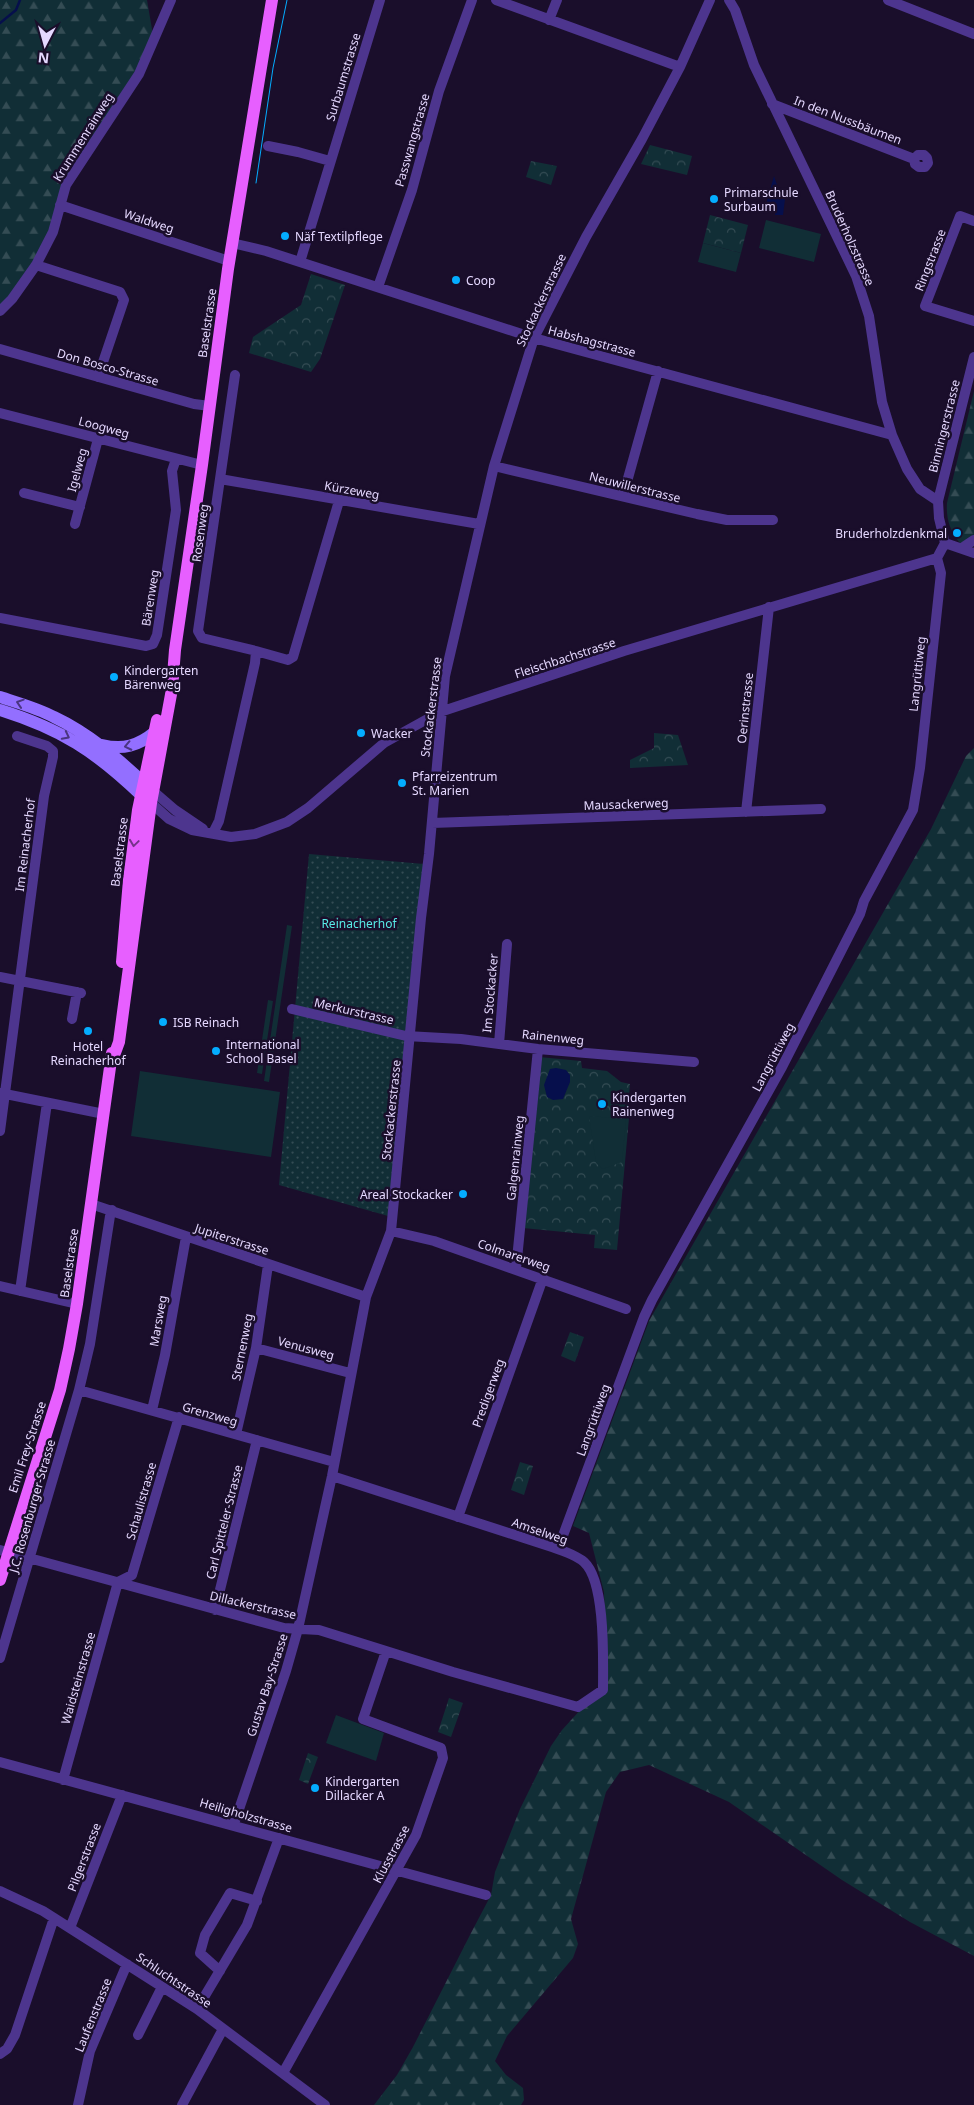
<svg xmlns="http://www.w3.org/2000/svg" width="974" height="2105" font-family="'Noto Sans',sans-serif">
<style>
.forest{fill:url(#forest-firs)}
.park{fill:url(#park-crowns)}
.garden{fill:url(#garden-dots)}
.pitch{fill:#112e36}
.water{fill:#060f4c}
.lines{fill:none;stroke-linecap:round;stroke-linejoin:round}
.stream{stroke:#060f4c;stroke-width:2.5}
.street{stroke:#4d358e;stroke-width:10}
.secondary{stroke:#936fff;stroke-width:12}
.primary{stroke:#e75fff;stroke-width:12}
.tram{stroke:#04adff;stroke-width:1}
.oneway{stroke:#4a3580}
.oneway2{stroke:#76328a}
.poi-dot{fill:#04adff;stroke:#1a0e2b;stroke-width:2}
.labels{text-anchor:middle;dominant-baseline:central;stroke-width:5;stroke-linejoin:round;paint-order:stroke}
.street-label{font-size:12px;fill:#e5d8ff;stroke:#1a0e2b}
.poi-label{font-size:12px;fill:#e5d8ff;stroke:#1a0e2b;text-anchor:start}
.park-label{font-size:12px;fill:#58ebe7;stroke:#1a0e2b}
</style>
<defs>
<pattern id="forest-firs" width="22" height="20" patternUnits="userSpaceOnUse" patternTransform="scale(1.25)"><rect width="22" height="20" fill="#112e36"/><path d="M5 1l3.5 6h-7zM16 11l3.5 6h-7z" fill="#344c54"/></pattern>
<pattern id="park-crowns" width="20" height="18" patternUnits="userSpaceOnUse" patternTransform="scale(1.25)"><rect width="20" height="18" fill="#112e36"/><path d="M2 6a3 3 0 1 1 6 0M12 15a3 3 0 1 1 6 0" fill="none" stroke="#344c54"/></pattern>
<pattern id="garden-dots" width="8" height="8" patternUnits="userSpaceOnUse" patternTransform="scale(1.25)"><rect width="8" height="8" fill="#112e36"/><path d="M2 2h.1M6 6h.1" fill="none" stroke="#344c54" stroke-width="1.8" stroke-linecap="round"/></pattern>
</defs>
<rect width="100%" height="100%" fill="#1a0e2b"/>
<path class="forest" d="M 0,0 L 147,0 L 154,41 L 77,166 L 53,232 L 0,311 Z
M 974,391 L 974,538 L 960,543 C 950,531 946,519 947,503 Z
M 974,748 L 974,1956 L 910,1922 L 842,1880 L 729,1802 L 649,1765 L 620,1772 L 606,1792 L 571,1919 L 578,1944 L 573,1958 L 507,2036 L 495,2061 L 506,2075 L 523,2088 L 524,2100 L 521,2105 L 374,2105 L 397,2075 L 413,2047 L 471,1933 L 491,1895 L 495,1872 L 520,1809 L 551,1746 L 562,1730 L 583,1707 L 607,1693 L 604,1592 L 589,1533 L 573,1526 L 649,1321 L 931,829 L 966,756 Z"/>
<path class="park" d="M 650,145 L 692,156 L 687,175 L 641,164 Z
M 531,161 L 557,166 L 551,185 L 526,177 Z
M 710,215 L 748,225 L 741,253 L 703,243 Z
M 311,274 L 345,285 L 320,359 L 311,372 L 249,353 L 253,337 L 301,305 Z
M 654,733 L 678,735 L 688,765 L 630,768 L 630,760 L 654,748 Z
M 539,1057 L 581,1061 L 582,1068 L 607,1071 L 621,1082 L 630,1084 L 627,1117 L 629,1118 L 617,1250 L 594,1248 L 595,1235 L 523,1228 Z
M 570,1332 L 584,1337 L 575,1362 L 561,1356 Z
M 520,1462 L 533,1466 L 524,1495 L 511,1490 Z
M 449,1698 L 463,1703 L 451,1737 L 438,1732 Z
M 308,1753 L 318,1757 L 308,1784 L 299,1780 Z"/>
<path class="garden" d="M 309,854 L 424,864 L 388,1216 L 279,1185 Z"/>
<path class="pitch" d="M 766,220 L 821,234 L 814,262 L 759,248 Z
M 703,243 L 741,253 L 736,272 L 698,262 Z
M 287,925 L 292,926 L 269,1082 L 264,1081 Z
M 268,1000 L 273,1001 L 262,1074 L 257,1073 Z
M 140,1071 L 280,1092 L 271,1157 L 131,1136 Z
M 589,1116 L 626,1119 L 622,1162 L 603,1169 L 596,1163 Z
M 336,1715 L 384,1733 L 376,1761 L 326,1743 Z"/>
<path class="water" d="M 774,176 L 778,188 L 781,188 L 786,191 L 783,215 L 775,215 L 776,206 L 766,204 Z
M 556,1068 L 566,1070 L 570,1075 L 570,1082 L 563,1099 L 553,1100 L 547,1097 L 544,1085 L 550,1069 Z"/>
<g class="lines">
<path class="stream" d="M 0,23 L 16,10 L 20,0"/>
<path class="street" d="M 496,0 L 680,67
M 729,0 L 735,10 L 754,65 L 856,276 L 869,316 L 882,402 L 892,435 L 907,469 L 920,489 L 938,501
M 888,0 L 974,34
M 549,20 L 557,0
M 772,104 L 914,159 L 915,164 L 919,167 L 925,167 L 928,163 L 927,158 L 924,155 L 918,155 L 914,159
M 268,146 L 298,152 L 330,161
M 60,205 L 229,261
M 974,221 L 960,216 L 925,306 L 974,321
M 232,243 L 266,251 L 534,338 L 892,435
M 300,262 L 380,0
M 36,265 L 120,292 L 124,300 L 98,377
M 378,287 L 412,190 L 439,91 L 472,0
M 0,311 L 12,299 L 36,265 L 53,232 L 66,185 L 139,74 L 171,0
M 0,349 L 194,404 L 210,406
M 0,413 L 202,465
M 494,466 L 697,514 L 727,520 L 773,520
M 220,479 L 479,524
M 24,493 L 80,507
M 623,496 L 658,371
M 75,524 L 98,439
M 945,543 L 974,553
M 962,548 L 974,540
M 0,618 L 146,646 L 153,644 L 157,635 L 176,510 L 172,471 L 176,459
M 256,651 L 288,660 L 293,657 L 339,501
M 153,791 L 175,810 L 203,829
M 151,803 L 169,819 L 192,830 L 231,837 L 255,834 L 287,822 L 308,808 L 384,743 L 440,712 L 624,651 L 937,558 L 945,543 L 939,518 L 938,501 L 974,357
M 746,812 L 769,607
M 432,823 L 821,809
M 213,833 L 219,821 L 255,663 L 256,651 L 202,638 L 198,631 L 235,375
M 0,977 L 81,993
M 292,1009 L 406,1036 L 461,1039 L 538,1049 L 694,1062
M 72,1019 L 77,992
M 499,1044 L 507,944
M 0,1093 L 104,1114
M 0,1131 L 44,796 L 53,757 L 53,751 L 47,746 L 17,736
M 91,1204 L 366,1297
M 391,1231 L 434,1241 L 626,1309
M 516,1269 L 538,1049
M 0,1286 L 77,1304
M 20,1291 L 47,1103
M 256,1348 L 350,1373
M 79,1390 L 334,1462
M 152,1410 L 165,1355 L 186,1237
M 236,1434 L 256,1348 L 268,1265
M 458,1517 L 543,1278
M 558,1549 L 644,1317 L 652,1300 L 782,1067 L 860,914 L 864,901 L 913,810 L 920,768 L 941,573 L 937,558
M 0,1550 L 284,1628 L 319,1630 L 453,1672 L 578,1707 L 603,1690 C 603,1661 606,1582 584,1562 C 576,1555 561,1550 552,1547 L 332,1476
M 215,1610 L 257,1440
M 0,1658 L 79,1390 L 90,1344 L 110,1216 L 112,1210
M 0,1762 L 486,1895
M 63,1780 L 118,1582 L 132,1575 L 179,1417
M 234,1824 L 286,1671 L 298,1629 L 332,1476 L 366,1297 L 391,1231 L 421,918 L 429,854 L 445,676 L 494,466 L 534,338 L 586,237 L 642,139 L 680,67 L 710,0
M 0,1891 L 43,1911 L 197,2009 L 325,2105
M 70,1928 L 122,1795
M 220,1971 L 200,1953 L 205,1935 L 230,1893 L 257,1901
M 197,2009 L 247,1925 L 279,1838
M 138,2035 L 162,1987
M 0,2054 L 7,2049 L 15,2035 L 54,1918
M 283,2073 L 416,1835 L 443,1758 L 441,1748 L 363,1719 L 386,1651
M 78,2105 L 90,2051 L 127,1964
M 182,2105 L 223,2029"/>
<path class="secondary" d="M 0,697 C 18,703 37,708 54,717 C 88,733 117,758 144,783
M 0,710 C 61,729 95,751 141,795
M 102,745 C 123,750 138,746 155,732"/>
<path class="primary" d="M 122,962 L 129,880 L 138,810 L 157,720
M 112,1061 L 119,1042 L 151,803 L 172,689 L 175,650 L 202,465 L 228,269 L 272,0
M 0,1580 L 60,1390 L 69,1349 L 77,1304 L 112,1053"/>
<path class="tram" d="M 256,183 L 273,68 L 287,0"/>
</g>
<defs><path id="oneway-chevron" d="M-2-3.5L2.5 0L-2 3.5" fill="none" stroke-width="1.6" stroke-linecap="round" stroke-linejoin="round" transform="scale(1.25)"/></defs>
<g class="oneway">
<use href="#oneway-chevron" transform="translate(20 703) rotate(-162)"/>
<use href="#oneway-chevron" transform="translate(66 736) rotate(27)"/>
<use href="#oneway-chevron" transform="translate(128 746) rotate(168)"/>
</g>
<use class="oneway2" href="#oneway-chevron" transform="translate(134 843) rotate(98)"/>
<g class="poi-dot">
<circle cx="714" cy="199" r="5"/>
<circle cx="285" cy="236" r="5"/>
<circle cx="456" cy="280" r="5"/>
<circle cx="957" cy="533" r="5"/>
<circle cx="114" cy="677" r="5"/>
<circle cx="361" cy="733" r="5"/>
<circle cx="402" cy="783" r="5"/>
<circle cx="163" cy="1022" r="5"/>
<circle cx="88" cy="1031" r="5"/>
<circle cx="216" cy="1051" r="5"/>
<circle cx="602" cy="1104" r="5"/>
<circle cx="463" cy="1194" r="5"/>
<circle cx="315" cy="1788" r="5"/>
</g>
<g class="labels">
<g class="street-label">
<text transform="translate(343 77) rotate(-73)">Surbaumstrasse</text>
<text transform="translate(848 120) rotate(21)">In den Nussbäumen</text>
<text transform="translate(83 137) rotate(-58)">Krummenrainweg</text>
<text transform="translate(412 140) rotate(-74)">Passwangstrasse</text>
<text transform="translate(149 221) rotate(18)">Waldweg</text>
<text transform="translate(850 238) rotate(66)">Bruderholzstrasse</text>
<text transform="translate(930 260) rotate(-69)">Ringstrasse</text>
<text transform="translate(541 300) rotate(-65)">Stockackerstrasse</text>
<text transform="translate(207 323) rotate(-82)">Baselstrasse</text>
<text transform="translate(592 341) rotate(15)">Habshagstrasse</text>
<text transform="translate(108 367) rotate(16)">Don Bosco-Strasse</text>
<text transform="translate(944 426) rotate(-76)">Binningerstrasse</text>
<text transform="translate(104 427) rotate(15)">Loogweg</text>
<text transform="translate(77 470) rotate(-75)">Igelweg</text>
<text transform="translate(635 487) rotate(14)">Neuwillerstrasse</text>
<text transform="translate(352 490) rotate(10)">Kürzeweg</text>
<text transform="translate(200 533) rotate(-82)">Rosenweg</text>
<text transform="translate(150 598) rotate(-81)">Bärenweg</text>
<text transform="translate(565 658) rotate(-18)">Fleischbachstrasse</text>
<text transform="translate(917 674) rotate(-84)">Langrüttiweg</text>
<text transform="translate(431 707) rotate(-83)">Stockackerstrasse</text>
<text transform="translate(745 708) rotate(-84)">Oerinstrasse</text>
<text transform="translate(626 804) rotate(-2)">Mausackerweg</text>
<text transform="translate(25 845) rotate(-83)">Im Reinacherhof</text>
<text transform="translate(119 852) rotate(-83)">Baselstrasse</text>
<text transform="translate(490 993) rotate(-85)">Im Stockacker</text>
<text transform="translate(354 1011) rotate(13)">Merkurstrasse</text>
<text transform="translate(553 1037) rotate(6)">Rainenweg</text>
<text transform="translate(773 1057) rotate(-62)">Langrüttiweg</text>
<text transform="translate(391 1110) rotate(-84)">Stockackerstrasse</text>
<text transform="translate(515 1158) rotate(-84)">Galgenrainweg</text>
<text transform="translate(232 1239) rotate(18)">Jupiterstrasse</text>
<text transform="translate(514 1255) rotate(19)">Colmarerweg</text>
<text transform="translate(69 1263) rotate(-82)">Baselstrasse</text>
<text transform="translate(158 1321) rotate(-80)">Marsweg</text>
<text transform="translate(242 1347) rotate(-79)">Sternenweg</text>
<text transform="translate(306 1348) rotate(15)">Venusweg</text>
<text transform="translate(488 1393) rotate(-70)">Predigerweg</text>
<text transform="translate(210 1414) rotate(16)">Grenzweg</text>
<text transform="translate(593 1420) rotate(-70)">Langrüttiweg</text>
<text transform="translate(27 1447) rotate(-72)">Emil Frey-Strasse</text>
<text transform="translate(141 1501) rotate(-74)">Schaulistrasse</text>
<text transform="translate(32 1506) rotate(-74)">J.C. Rosenburger-Strasse</text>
<text transform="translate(224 1522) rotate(-76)">Carl Spitteler-Strasse</text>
<text transform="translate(540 1531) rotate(19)">Amselweg</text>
<text transform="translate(253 1605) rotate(13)">Dillackerstrasse</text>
<text transform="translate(78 1678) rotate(-74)">Waidsteinstrasse</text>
<text transform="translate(267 1685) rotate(-72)">Gustav Bay-Strasse</text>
<text transform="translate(246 1815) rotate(16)">Heiligholzstrasse</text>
<text transform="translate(391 1854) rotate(-62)">Klusstrasse</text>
<text transform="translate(84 1857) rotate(-69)">Pilgerstrasse</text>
<text transform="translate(174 1980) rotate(34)">Schluchtstrasse</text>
<text transform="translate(93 2015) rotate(-68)">Laufenstrasse</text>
</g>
<g class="poi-label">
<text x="724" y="192">Primarschule<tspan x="724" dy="14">Surbaum</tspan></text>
<text x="295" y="236">Näf Textilpflege</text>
<text x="466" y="280">Coop</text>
<text x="947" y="533" text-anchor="end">Bruderholzdenkmal</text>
<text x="124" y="670">Kindergarten<tspan x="124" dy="14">Bärenweg</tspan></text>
<text x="371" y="733">Wacker</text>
<text x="412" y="776">Pfarreizentrum<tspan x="412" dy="14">St. Marien</tspan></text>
<text x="173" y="1022">ISB Reinach</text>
<text x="226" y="1044">International<tspan x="226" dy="14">School Basel</tspan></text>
<text x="88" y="1046" text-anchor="middle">Hotel<tspan x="88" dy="14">Reinacherhof</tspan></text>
<text x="612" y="1097">Kindergarten<tspan x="612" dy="14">Rainenweg</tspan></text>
<text x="453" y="1194" text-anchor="end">Areal Stockacker</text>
<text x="325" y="1781">Kindergarten<tspan x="325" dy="14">Dillacker A</tspan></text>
</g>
<g class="park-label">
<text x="359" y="923">Reinacherhof</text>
</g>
</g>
<g transform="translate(45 45) rotate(186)" stroke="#1a0e2b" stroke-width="4" paint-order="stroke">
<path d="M0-4L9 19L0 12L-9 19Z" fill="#e5d8ff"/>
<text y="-8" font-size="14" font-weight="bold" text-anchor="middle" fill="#e5d8ff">N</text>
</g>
</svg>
